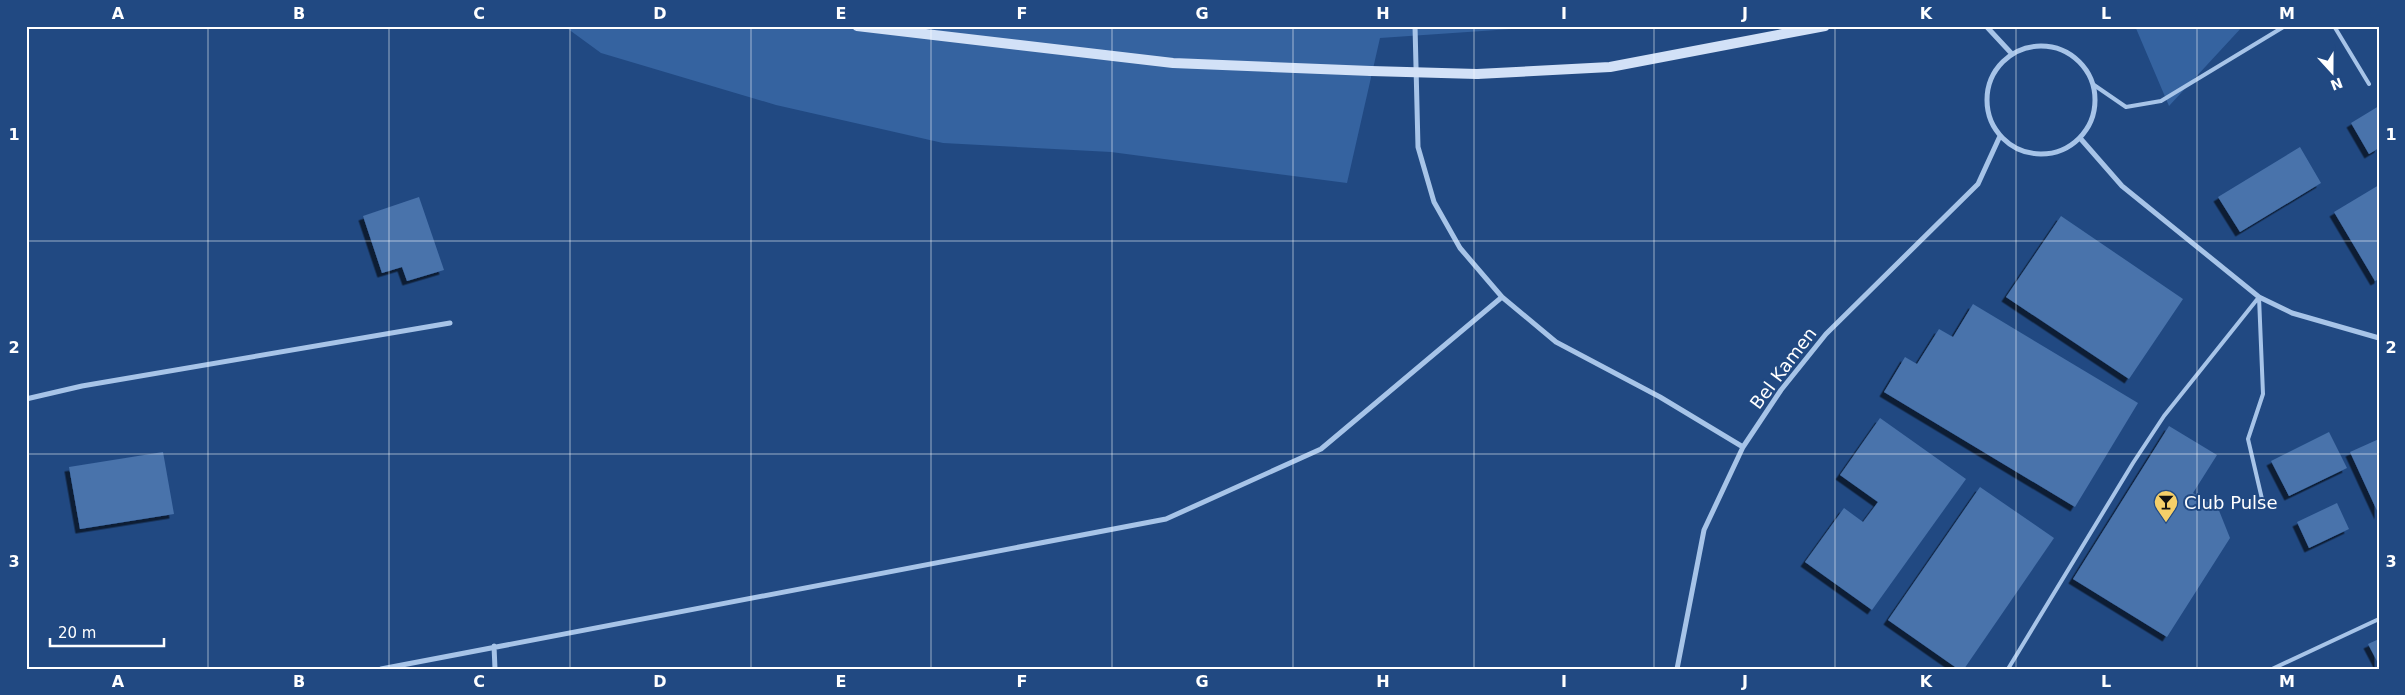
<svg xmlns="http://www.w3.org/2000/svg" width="2405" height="695" font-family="'DejaVu Sans',sans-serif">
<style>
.green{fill:#3563a0}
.building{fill:#4973ab;filter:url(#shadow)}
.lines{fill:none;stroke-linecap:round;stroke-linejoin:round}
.lane{stroke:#a7c4e8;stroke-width:4}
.street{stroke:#a7c4e8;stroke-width:5}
.secondary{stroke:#d2e1f7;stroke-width:10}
.secondary-bridge{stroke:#d2e1f7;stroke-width:10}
.grid{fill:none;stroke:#fff;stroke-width:1;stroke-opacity:0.55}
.labels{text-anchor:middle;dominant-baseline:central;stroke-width:4;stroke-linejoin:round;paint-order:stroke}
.street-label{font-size:18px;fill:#fff;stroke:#214982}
.poi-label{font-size:18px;fill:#fff;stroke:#214982;text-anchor:start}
.neatline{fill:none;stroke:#fff;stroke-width:2}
.grid-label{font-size:16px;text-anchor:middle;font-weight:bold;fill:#fff}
</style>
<defs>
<filter id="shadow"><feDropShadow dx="-4.5" dy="4.5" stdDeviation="0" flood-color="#0009"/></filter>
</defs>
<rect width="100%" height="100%" fill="#214982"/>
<path class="green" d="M 564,26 L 1556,26 L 1380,38 L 1347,183 L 1111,152 L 943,143 L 776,105 L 601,53 Z
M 2135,26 L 2243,26 L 2169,106 Z"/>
<path class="building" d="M 2379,106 L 2379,148 L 2369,154 L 2351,123 Z
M 2300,147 L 2321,183 L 2240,232 L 2218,197 Z
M 2379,185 L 2379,279 L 2375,281 L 2334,212 Z
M 419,197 L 444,270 L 407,281 L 402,267 L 382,273 L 363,216 Z
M 2061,216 L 2183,299 L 2129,379 L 2006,297 Z
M 1973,304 L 2138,403 L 2075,507 L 1884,392 L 1905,357 L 1917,364 L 1939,329 L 1953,337 Z
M 1880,418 L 1966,479 L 1872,610 L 1805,562 L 1844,508 L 1863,522 L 1878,502 L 1840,475 Z
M 2169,426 L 2217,455 L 2193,493 L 2218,508 L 2230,538 L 2167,637 L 2073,579 Z
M 2329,432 L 2347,468 L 2289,496 L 2271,461 Z
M 2379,439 L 2379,515 L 2350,452 Z
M 163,452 L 174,514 L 80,529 L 69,467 Z
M 1980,487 L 2054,538 L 1964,669 L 1958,669 L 1888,620 Z
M 2337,503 L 2349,529 L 2309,548 L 2297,522 Z
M 2379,639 L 2379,665 L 2368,644 Z"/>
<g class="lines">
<path class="lane" d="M 2334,26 L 2369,84
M 2094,85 L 2126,107 L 2161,101 L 2285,26
M 2259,297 L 2263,394 L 2248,439 L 2262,499
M 2008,669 L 2133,463 L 2164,416 L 2259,297
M 2272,669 L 2379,619"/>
<path class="street" d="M 1415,26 L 1418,147 L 1434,202 L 1460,248 L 1502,297 L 1556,342 L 1660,397 L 1743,447
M 1986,26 L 2012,54
M1987 100a54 54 0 1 1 108 0a54 54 0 1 1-108 0Z
M 2080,138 L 2122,186 L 2259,297 L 2292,313 L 2379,338
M 26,399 L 82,386 L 450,323
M 494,646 L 495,669
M 381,669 L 1166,519 L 1321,449 L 1502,297
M 1677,669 L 1704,530 L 1743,447 L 1781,390 L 1826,334 L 1978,184 L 2000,136"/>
<path class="secondary" d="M 857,26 L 1173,63 L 1371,71
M 1477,74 L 1610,67 L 1825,26"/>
<path class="secondary-bridge" d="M 1371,71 L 1477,74"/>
</g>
<path class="grid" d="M 208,26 L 208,669M 389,26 L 389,669M 570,26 L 570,669M 751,26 L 751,669M 931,26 L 931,669M 1112,26 L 1112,669M 1293,26 L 1293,669M 1474,26 L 1474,669M 1654,26 L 1654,669M 1835,26 L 1835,669M 2016,26 L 2016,669M 2197,26 L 2197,669M 26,241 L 2379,241M 26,454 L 2379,454"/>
<defs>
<g id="bar-pin" transform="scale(1.25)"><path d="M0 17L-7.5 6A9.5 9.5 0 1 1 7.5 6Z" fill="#f5cf69" stroke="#214982"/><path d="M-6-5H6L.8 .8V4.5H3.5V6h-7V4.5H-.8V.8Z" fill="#111"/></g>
</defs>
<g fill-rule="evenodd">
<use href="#bar-pin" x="2166" y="502"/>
</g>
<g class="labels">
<g class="street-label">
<text transform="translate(1783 368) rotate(-53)">Bel Kamen</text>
</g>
<g class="poi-label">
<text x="2184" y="502">Club Pulse</text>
</g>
</g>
<rect width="2405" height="695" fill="none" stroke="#214982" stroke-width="55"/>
<g transform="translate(2332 72) rotate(159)" stroke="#214982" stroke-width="4" paint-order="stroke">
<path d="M0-4L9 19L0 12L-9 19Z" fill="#ffffff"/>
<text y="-8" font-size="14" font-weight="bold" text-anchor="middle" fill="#ffffff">N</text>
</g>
<path d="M50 638v8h114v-8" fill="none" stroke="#ffffff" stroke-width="2.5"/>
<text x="58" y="638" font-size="15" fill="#ffffff" stroke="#214982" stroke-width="4" paint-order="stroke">20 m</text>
<rect x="28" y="28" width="2350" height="640" class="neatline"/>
<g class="grid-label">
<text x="118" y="19">A</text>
<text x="299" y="19">B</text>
<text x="479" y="19">C</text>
<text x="660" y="19">D</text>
<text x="841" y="19">E</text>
<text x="1022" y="19">F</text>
<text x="1202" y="19">G</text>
<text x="1383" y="19">H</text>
<text x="1564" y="19">I</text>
<text x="1745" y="19">J</text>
<text x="1926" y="19">K</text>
<text x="2106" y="19">L</text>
<text x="2287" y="19">M</text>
<text x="14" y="140">1</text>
<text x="2391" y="140">1</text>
<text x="14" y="353">2</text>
<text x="2391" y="353">2</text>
<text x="14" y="567">3</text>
<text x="2391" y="567">3</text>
<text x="118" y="687">A</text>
<text x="299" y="687">B</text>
<text x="479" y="687">C</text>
<text x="660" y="687">D</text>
<text x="841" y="687">E</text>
<text x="1022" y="687">F</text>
<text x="1202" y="687">G</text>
<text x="1383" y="687">H</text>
<text x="1564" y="687">I</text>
<text x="1745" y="687">J</text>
<text x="1926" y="687">K</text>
<text x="2106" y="687">L</text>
<text x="2287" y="687">M</text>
</g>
</svg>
